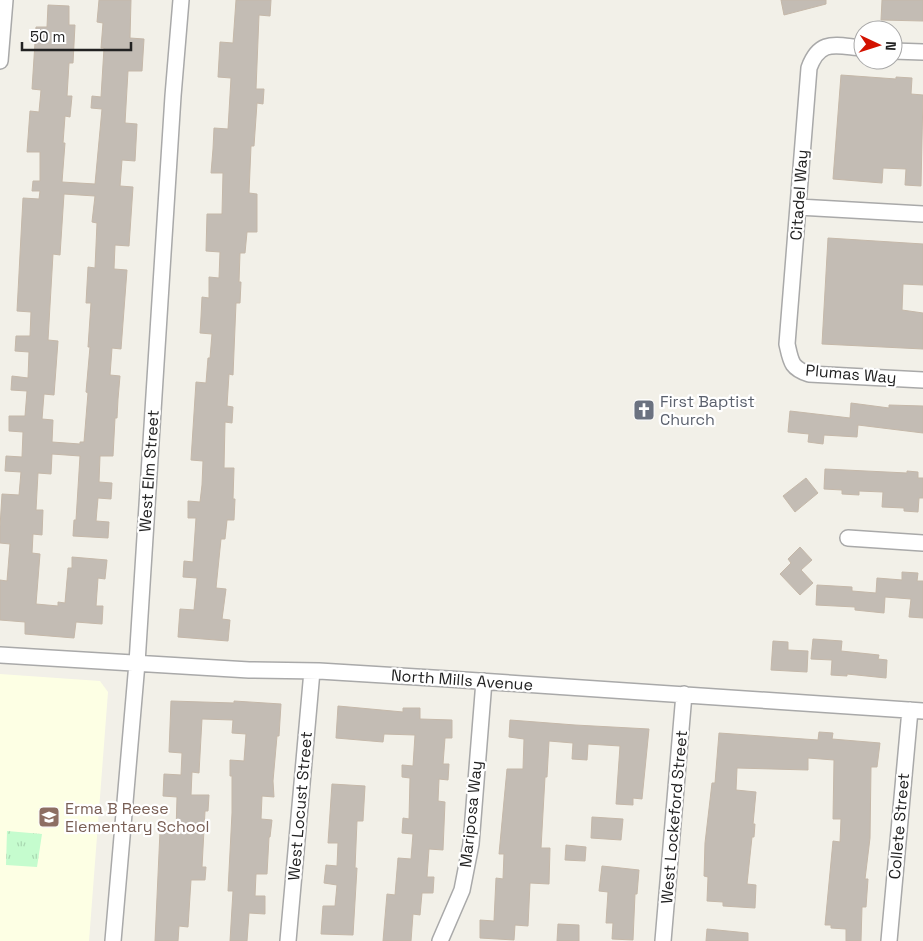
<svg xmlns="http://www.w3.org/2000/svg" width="923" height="941" font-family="'Space Grotesk',sans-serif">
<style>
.education{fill:#fdffe4}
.park{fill:url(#park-tufts)}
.building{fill:#c3bcb4;stroke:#c5b8a9;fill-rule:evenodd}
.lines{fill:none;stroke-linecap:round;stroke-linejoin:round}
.minor-casing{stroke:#a9a9a9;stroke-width:18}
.minor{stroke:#fff;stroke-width:15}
.labels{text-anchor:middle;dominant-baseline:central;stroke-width:4.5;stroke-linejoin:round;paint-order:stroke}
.street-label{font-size:16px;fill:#222;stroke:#fff}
.worship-label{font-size:16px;fill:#5b616d;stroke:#fff;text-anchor:start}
.education-label{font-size:16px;fill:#785e54;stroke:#fff;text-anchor:start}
</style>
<defs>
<pattern id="park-tufts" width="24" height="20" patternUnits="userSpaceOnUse" patternTransform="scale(1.25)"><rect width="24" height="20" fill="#c5fcce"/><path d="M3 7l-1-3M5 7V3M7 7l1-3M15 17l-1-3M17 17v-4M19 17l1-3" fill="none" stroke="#a9d8b1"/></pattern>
</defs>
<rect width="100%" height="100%" fill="#f2f0e8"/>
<path class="education" d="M 0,674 L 100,681 L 108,692 L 89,941 L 0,941 Z"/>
<path class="park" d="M 7,831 L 42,834 L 37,867 L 6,865 Z"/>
<path class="building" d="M 99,0 L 131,0 L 130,38 L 144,39 L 142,71 L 128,71 L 125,123 L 137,124 L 135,161 L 122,160 L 120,186 L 133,187 L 129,246 L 115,245 L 114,269 L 127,270 L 121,349 L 112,348 L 110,375 L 120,376 L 118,399 L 117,418 L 115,418 L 113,456 L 100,456 L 99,482 L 112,483 L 111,499 L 98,498 L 96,521 L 109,522 L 108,538 L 73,536 L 74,520 L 76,520 L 80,456 L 52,454 L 51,474 L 38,473 L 36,510 L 43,510 L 42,535 L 33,534 L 32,553 L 40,554 L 36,604 L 58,606 L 58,602 L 65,603 L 68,568 L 72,568 L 72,557 L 107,560 L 105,579 L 98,578 L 96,606 L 103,606 L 102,624 L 76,622 L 74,638 L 25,634 L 25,622 L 0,620 L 0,580 L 7,581 L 10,544 L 0,543 L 0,527 L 2,494 L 19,495 L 21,472 L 5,471 L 6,456 L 22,457 L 23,432 L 9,431 L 9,416 L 25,416 L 27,391 L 11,390 L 12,376 L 28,378 L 29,352 L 15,351 L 16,336 L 30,336 L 31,312 L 17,311 L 23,198 L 39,199 L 40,191 L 32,191 L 33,181 L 40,181 L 40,152 L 27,152 L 30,111 L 39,112 L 41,90 L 32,89 L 36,27 L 47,27 L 48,5 L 69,6 L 69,25 L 75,25 L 73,63 L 69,63 L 67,96 L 72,96 L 70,117 L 65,116 L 63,143 L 65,143 L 62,182 L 95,184 L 102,109 L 91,108 L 92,96 L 101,97 L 104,48 L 101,48 L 103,23 L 97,22 ZM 64,194 L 95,196 L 92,222 L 97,223 L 95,268 L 88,267 L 86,303 L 91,303 L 88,347 L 90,347 L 86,392 L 88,393 L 84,442 L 80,442 L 80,444 L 52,442 L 53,420 L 42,419 L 44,394 L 54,395 L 58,341 L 48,340 L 53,254 L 60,255 Z
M 236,0 L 271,0 L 270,16 L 259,15 L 256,89 L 264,89 L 263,104 L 257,103 L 254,146 L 251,146 L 249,193 L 257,194 L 257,232 L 247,232 L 245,253 L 240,253 L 239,282 L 241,282 L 240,303 L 236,303 L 233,375 L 229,374 L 227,406 L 233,407 L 232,423 L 225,422 L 224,468 L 234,468 L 233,499 L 235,499 L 234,520 L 227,520 L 225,539 L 221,539 L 216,588 L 226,589 L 222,619 L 230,620 L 228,641 L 178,637 L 180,609 L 194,610 L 197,578 L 183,577 L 184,561 L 193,562 L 196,518 L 188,518 L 188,501 L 200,502 L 202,485 L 203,461 L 191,460 L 196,382 L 206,383 L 208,358 L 210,358 L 212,334 L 200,333 L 201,317 L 202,297 L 209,298 L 209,277 L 219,278 L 220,252 L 206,251 L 207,214 L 222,214 L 223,173 L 211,173 L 213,149 L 214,128 L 228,129 L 231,78 L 218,77 L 220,42 L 233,43 Z
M 781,0 L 826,0 L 826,4 L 784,15 Z
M 882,0 L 923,0 L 923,21 L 881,20 Z
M 841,75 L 896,79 L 896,77 L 912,78 L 911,94 L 923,95 L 921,186 L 905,185 L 906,169 L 883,168 L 882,183 L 833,179 Z
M 828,238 L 923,244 L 923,285 L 903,284 L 902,310 L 923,313 L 923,349 L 822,344 Z
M 851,403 L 889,408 L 889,405 L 923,406 L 923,433 L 858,425 L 857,437 L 824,435 L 823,444 L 808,442 L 809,434 L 788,432 L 790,411 L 850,418 Z
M 825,469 L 907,473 L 907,471 L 918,472 L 918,478 L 923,478 L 923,498 L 919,498 L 918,512 L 904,511 L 904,508 L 882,507 L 883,492 L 859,491 L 859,495 L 842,494 L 842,490 L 824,489 Z
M 806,478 L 818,493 L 795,512 L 783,496 Z
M 800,547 L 812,560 L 801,570 L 813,583 L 800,595 L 780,574 L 791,563 L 788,559 Z
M 902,572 L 918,573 L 917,581 L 923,581 L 923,618 L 909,617 L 911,599 L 885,597 L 884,613 L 855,610 L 855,607 L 816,605 L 817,585 L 852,587 L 852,591 L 876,593 L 877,578 L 902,580 Z
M 813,639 L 842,641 L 841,651 L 879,655 L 878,659 L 887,660 L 886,678 L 847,674 L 847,676 L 831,675 L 832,660 L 811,659 Z
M 773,641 L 788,642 L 788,650 L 808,651 L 807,672 L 771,670 Z
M 171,701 L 234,703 L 234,701 L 281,704 L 279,736 L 277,736 L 273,781 L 274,797 L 262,796 L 261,819 L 272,820 L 270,837 L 269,837 L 267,874 L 256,874 L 255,896 L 265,896 L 265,914 L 249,913 L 247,941 L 230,941 L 233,891 L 228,891 L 232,813 L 232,776 L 230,776 L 230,760 L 244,761 L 246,734 L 232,733 L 233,720 L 202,719 L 199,773 L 192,772 L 191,795 L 209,795 L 208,811 L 205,811 L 202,867 L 206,867 L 205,880 L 191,880 L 188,927 L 179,926 L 178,941 L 155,941 L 160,831 L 176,832 L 177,797 L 163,796 L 164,774 L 181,775 L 182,753 L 169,752 Z
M 338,706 L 403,712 L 403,708 L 420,708 L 420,719 L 452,720 L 452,738 L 445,738 L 443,764 L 449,764 L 448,780 L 439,779 L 438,801 L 445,802 L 443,850 L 429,849 L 427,877 L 434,877 L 433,893 L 422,893 L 420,915 L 413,914 L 411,941 L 383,941 L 387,894 L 395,895 L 398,858 L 411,859 L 413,834 L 402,833 L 403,818 L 409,819 L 410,778 L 402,777 L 402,765 L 413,766 L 415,735 L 384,734 L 383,742 L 336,738 Z
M 510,720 L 575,725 L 649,729 L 642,799 L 633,798 L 633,805 L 616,804 L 620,746 L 588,744 L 587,760 L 572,759 L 573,743 L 549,741 L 547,777 L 545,777 L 541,848 L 550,848 L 549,884 L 530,883 L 528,926 L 515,925 L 514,940 L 480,938 L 480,920 L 494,921 L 496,878 L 503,879 L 504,854 L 499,854 L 507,769 L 523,769 L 524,739 L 509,737 Z
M 819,732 L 833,733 L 832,739 L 880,743 L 877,767 L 871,767 L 870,838 L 865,879 L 868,879 L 866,907 L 862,907 L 861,941 L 846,941 L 846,929 L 831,928 L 831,925 L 825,925 L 833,841 L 840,842 L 841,819 L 833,819 L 834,760 L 808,758 L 808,770 L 737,768 L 736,790 L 756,792 L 753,824 L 755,824 L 754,837 L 752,837 L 747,884 L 756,885 L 755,908 L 723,906 L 723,902 L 707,901 L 708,877 L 704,876 L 705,843 L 712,783 L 715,783 L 719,733 L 818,740 Z
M 332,784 L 365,786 L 363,821 L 357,821 L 355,868 L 357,868 L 353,935 L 321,934 L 323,906 L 335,906 L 337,885 L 324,883 L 326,865 L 337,866 L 338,843 L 328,843 Z
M 592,817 L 623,819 L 621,840 L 591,838 Z
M 566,845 L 586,847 L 585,861 L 565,860 Z
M 602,866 L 639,870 L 637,894 L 635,894 L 633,940 L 612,939 L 613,923 L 606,923 L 608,892 L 599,891 Z
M 558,924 L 579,925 L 579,941 L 557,941 Z
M 707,929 L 748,933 L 748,941 L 706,941 Z"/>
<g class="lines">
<g class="minor-casing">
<path id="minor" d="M 863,48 C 836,46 820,38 809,68 L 787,344 C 791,362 791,368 809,374 L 923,380
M 893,51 L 923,52
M 0,61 L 5,0
M 798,207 L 923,214
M 848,538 L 923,543
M 0,655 L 249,670 L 319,671 L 449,679 L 923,711
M 113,941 L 137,663 L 173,96 L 181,0
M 288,941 L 312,671
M 440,941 L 462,890 L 471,844 L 484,681
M 663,941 L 684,694
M 889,941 L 910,710"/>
</g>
<use href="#minor" class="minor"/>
</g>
<defs>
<g id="church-square" transform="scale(1.125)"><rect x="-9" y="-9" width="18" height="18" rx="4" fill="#6b7280" stroke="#fff"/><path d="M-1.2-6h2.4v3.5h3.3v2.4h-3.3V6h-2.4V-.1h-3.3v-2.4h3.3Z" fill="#fff"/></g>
<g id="school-square" transform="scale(1.125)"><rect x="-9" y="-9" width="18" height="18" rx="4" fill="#8d6e63" stroke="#fff"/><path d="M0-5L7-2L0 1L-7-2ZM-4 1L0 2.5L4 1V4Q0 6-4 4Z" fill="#fff"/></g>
</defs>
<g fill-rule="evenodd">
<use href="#church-square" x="644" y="410"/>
<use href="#school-square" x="49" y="817"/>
</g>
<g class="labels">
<g class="street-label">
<text transform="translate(799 195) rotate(-86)">Citadel Way</text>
<text transform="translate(851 374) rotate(5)">Plumas Way</text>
<text transform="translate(149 471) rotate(-86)">West Elm Street</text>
<text transform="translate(462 680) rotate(4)">North Mills Avenue</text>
<text transform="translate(300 806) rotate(-85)">West Locust Street</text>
<text transform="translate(471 814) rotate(-84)">Mariposa Way</text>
<text transform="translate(674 817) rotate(-85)">West Lockeford Street</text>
<text transform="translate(899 826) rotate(-85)">Collete Street</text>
</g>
<g class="worship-label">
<text x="660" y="401">First Baptist<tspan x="660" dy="18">Church</tspan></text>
</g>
<g class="education-label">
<text x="65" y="808">Erma B Reese<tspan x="65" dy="18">Elementary School</tspan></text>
</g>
</g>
<g transform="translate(878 45) rotate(94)"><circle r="24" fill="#ffffff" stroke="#a7a7a7"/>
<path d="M0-4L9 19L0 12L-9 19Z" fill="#d31200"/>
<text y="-8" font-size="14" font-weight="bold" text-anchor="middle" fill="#222222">N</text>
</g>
<path d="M22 42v8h109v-8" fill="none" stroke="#222222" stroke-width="2.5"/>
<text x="30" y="42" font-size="15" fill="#222222" stroke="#ffffff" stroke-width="4" paint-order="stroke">50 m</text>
</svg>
